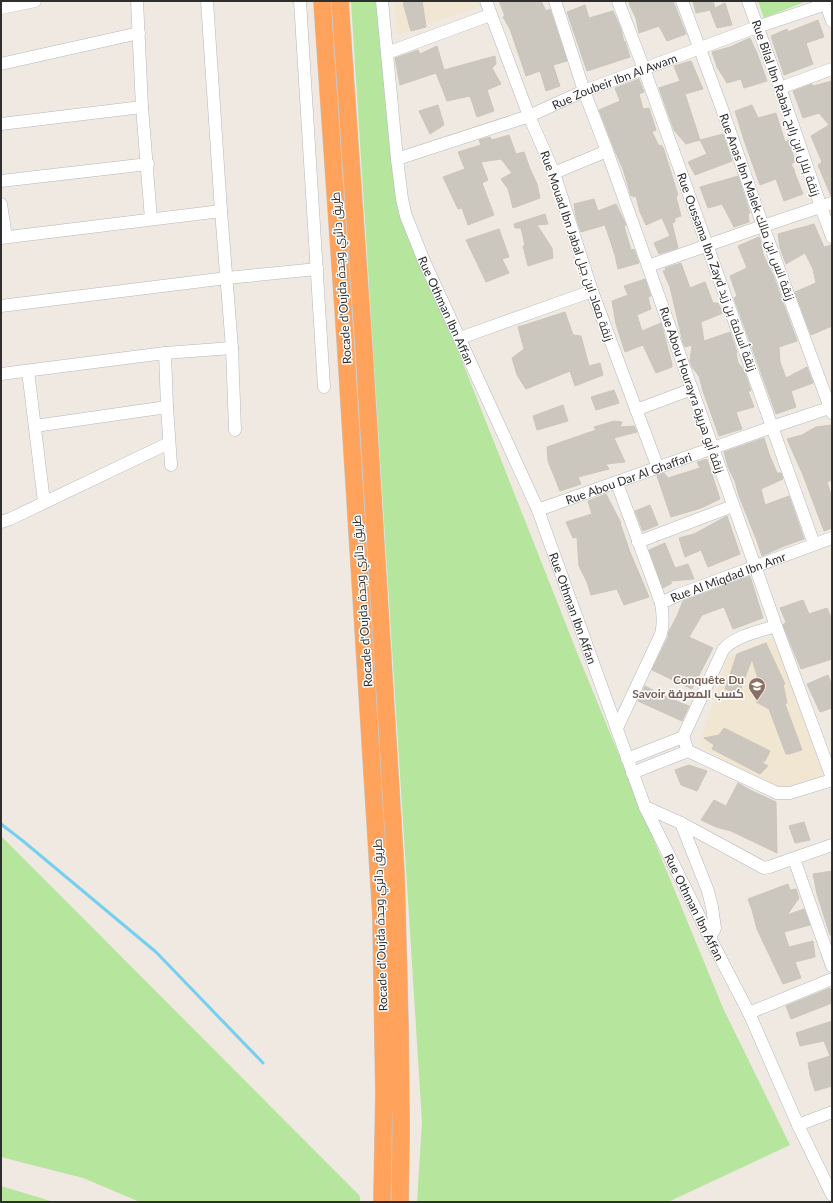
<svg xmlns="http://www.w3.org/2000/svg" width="833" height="1203" font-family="Lato,Cairo,sans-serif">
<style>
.education{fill:#f0e6d1}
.green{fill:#b6e59e}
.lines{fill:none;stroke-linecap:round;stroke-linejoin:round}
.stream{stroke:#75cff0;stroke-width:3}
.building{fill:#cbc7bf;stroke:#cbc5ba}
.minor-casing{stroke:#b4b7c1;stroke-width:13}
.highway-casing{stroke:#c9c9c9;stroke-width:18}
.minor{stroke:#fff;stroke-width:12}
.highway{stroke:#ffa35c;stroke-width:17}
.labels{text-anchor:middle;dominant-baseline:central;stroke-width:3;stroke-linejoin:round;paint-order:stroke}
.street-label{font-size:12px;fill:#2e2e2e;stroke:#fff}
.education-label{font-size:12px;font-weight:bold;fill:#785e54;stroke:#fff;text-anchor:end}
</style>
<rect width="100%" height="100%" fill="#efe9e1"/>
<path class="education" d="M 394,1 L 479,1 L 481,6 L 397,35 Z
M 778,636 L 828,779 L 776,793 L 699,745 L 728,657 Z"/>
<path class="green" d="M 351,1 L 379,1 L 404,214 L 580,660 L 723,1008 L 790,1145 L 668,1202 L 417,1202 L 422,1122 Z
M 758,1 L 807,1 L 764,18 Z
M 1,836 L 360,1196 L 360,1202 L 140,1202 L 83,1178 L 1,1157 Z
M 1,1186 L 54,1202 L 1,1202 Z"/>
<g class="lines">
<path class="stream" d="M 1,824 L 23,841 L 156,952 L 263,1063"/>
</g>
<path class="building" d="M 411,1 L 422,1 L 426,27 L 411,31 L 403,3 Z
M 499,1 L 541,1 L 546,11 L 550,9 L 567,61 L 553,65 L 560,86 L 546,91 L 540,71 L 526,76 L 510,29 L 503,17 L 505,16 Z
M 629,1 L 673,1 L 686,34 L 667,41 L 659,26 L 639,33 L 636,18 L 630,6 Z
M 693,1 L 713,1 L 715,8 L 725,3 L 732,25 L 717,28 L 710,10 L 696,13 Z
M 585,5 L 589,18 L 613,11 L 621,29 L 624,42 L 625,41 L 630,57 L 587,71 L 567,12 Z
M 818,20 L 824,37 L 806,43 L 813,64 L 784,75 L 771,36 L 787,29 L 788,32 Z
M 750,38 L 757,53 L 767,81 L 744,88 L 741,79 L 727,83 L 717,67 L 712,52 L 730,47 Z
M 437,46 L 444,70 L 495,56 L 496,64 L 492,68 L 501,84 L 487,90 L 494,111 L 477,117 L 470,96 L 447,101 L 436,73 L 400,85 L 395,58 L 418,50 L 420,54 Z
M 691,61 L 703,89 L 685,94 L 700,140 L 686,144 L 674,130 L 659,88 L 680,81 L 674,66 Z
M 639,79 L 644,92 L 639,94 L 643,109 L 649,108 L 656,130 L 652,132 L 659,146 L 661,145 L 662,147 L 663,147 L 678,195 L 676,197 L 681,216 L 675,218 L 675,222 L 672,223 L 678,248 L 659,254 L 654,243 L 670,236 L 662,218 L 646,225 L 640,212 L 636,196 L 633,197 L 633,195 L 631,196 L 623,169 L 615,151 L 599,110 L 620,101 L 615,88 Z
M 832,81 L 832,196 L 831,196 L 818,165 L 822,162 L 811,136 L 829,125 L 819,113 L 803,118 L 793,91 L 812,84 L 813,86 Z
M 438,105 L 444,125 L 430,134 L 419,111 Z
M 752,105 L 758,118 L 776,113 L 785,142 L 789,140 L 795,162 L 791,164 L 795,171 L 794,171 L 803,194 L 784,201 L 776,179 L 760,185 L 744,140 L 735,111 Z
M 723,134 L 732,161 L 695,175 L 688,162 L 707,154 L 700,140 Z
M 509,135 L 516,154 L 524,152 L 530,169 L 537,184 L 540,198 L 513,208 L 508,189 L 501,179 L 512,173 L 501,159 L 481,162 L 488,180 L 482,183 L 494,215 L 468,225 L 462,208 L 458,209 L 443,177 L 465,169 L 458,152 L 481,145 L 479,140 L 490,137 L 492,140 Z
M 738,176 L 750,213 L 748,214 L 749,222 L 734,227 L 722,204 L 708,208 L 700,187 Z
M 594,199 L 598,211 L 616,204 L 626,225 L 624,226 L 631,250 L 634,249 L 639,263 L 618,269 L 615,255 L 605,225 L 581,232 L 576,217 L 574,204 Z
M 545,214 L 548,224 L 537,225 L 552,248 L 553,258 L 528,266 L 523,246 L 525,245 L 521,228 L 515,228 L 514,224 Z
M 814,224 L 824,247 L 832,245 L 832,326 L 811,335 L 795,292 L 816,283 L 813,269 L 805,253 L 786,264 L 780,248 L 778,234 Z
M 499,229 L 509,257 L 502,259 L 509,273 L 486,282 L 466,240 Z
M 759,237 L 761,243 L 763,254 L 773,275 L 797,341 L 779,347 L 780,362 L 786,378 L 807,367 L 813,383 L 791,391 L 796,407 L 776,414 L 734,298 L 737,296 L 730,276 L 747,268 L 738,246 Z
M 681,263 L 690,288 L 705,282 L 713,303 L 718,303 L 723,313 L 701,322 L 704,341 L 730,332 L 737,352 L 736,353 L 738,363 L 744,370 L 751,391 L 748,391 L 754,407 L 736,412 L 742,429 L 719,436 L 703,391 L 699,376 L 692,367 L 690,361 L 692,345 L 685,347 L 683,343 L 670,287 L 663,271 L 666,270 L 665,268 Z
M 645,279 L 651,296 L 648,297 L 651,309 L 637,315 L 642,331 L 661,323 L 672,364 L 672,367 L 656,373 L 643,345 L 625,352 L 616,324 L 612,301 L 628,295 L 624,286 Z
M 565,312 L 573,335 L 581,336 L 589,366 L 600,363 L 603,375 L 575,386 L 570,371 L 526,389 L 517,375 L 512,358 L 524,349 L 518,327 Z
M 614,390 L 619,403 L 596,410 L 591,397 Z
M 563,405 L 568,421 L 537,430 L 533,416 Z
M 614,421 L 622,422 L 620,427 L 634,426 L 637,432 L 614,438 L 625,462 L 606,464 L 609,469 L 578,477 L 581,484 L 560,491 L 548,461 L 547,447 L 596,430 L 594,427 Z
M 832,425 L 832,480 L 827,482 L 832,498 L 832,528 L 824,531 L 803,475 L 787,439 L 802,435 L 816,427 Z
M 764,438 L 769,454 L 777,473 L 781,473 L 783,479 L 761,489 L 765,505 L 789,496 L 804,539 L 784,546 L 762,556 L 757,541 L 739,496 L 735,481 L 728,467 L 724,452 Z
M 707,459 L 720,499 L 701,508 L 671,517 L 657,476 L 664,473 L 668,478 L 700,468 L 697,462 Z
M 606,494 L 621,523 L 620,523 L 630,552 L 649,597 L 624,605 L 617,589 L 591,595 L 587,582 L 579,566 L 577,537 L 573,538 L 566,522 L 592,514 L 588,501 Z
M 650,505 L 658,525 L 643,531 L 635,511 Z
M 727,516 L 740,554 L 708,567 L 701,550 L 685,557 L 679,538 L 694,534 Z
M 665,543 L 675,568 L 688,564 L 694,579 L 670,581 L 672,583 L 663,588 L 649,550 Z
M 750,576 L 763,618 L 733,629 L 724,607 L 702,615 L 689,637 L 713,648 L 692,689 L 652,670 L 668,637 L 669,631 L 677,616 L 683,601 Z
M 803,600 L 809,614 L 827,608 L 832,620 L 832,659 L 801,669 L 796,657 L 783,625 L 786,622 L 780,608 Z
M 766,643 L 785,684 L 783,684 L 787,703 L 785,704 L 802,750 L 789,754 L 786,754 L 769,709 L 756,702 L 762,691 L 752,659 L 739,694 L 725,689 L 737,654 Z
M 828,675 L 832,686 L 832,708 L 820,712 L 807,684 Z
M 645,686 L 662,695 L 689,706 L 682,721 L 638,701 Z
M 724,728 L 770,751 L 765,761 L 761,762 L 768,766 L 760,774 L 712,749 L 714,745 L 704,738 L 719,735 Z
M 689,765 L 707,771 L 697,791 L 681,785 L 675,770 Z
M 738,783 L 750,790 L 776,802 L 777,853 L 731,831 L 716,827 L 701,820 L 714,800 L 726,806 Z
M 804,822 L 810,840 L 795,843 L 789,826 Z
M 832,871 L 832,935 L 830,935 L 817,894 L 813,874 Z
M 788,884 L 790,890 L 796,889 L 799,898 L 787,915 L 804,909 L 810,925 L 784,932 L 789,947 L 813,941 L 815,957 L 795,962 L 801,978 L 783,984 L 757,929 L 752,910 L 748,899 Z
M 830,988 L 831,994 L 832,994 L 832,1003 L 791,1019 L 786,1006 Z
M 832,1021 L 832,1086 L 815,1091 L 810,1075 L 808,1063 L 830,1056 L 824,1041 L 800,1046 L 796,1033 Z"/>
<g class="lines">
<g class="minor-casing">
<g id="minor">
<path d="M 137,1 L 142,107 L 151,219"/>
<path d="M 207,1 L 221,211 L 232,348 L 235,430"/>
<path d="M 300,1 L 324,387"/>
<path id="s1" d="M 382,1 L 397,159 L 402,199 L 406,216 L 424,261 L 538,510 L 645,807 L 710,938 L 749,1013 L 798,1125 L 832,1195"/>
<path d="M 486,1 L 529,116 L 554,173 L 592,291 L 658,468"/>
<path d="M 555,1 L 584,91 L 607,151 L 755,566 L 776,626 L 832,778"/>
<path d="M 618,1 L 644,69 L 814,544"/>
<path d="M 682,1 L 721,106 L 763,226 L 832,413"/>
<path d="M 748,1 L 780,88 L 821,207 L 832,237"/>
<path d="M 826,4 L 832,21"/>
<path d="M 1,8 L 35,1"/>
<path d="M 387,53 L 490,15"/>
<path d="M 1,64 L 139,33"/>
<path d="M 780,88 L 832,69"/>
<path d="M 1,124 L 142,107"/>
<path id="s2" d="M 397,159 L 529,116 L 584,91 L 757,27 L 832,2"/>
<path d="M 554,173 L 607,151"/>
<path d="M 1,181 L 148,164"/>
<path d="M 1,204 L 6,237"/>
<path d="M 1,238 L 221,211"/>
<path d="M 648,266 L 763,226 L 832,203"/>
<path d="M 1,306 L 227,278 L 317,269"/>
<path d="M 460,338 L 592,291"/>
<path d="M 165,353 L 167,407 L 171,465"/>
<path d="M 28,371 L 44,502"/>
<path d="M 1,374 L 165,353 L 232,348"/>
<path d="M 636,410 L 692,389"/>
<path d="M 35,426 L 167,407"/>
<path d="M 617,483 L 661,603"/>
<path id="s3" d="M 538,510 L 772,427 L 832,407"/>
<path d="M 1,522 L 10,519 L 169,443"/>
<path d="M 638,542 L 733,506"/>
<path d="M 776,626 C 760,631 734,636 723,650 L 683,737 L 688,751 L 777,793 L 790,793 L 832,780"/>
<path id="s4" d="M 617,728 L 661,634 C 664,623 663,614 661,603 L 678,595 L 832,538"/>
<path d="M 627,759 L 683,737"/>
<path d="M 632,773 L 688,751"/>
<path d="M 645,807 L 681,823 L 764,868 L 769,867 L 832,845"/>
<path d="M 681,823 L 708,891 L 712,907 L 715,928 L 710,938"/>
<path d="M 794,859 L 832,966"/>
<path d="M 749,1013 L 832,979"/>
<path d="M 798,1125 L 832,1112"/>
</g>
</g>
<g class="highway-casing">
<path id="highway" d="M 322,1 L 345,337 L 381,916 L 384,1094 L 382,1202
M 340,1 L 364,350 L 396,874 L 400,1028 L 401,1129 L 400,1202"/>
</g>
<use href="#minor" class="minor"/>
<use href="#highway" class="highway"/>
</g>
<defs>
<g id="school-pin" transform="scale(0.9)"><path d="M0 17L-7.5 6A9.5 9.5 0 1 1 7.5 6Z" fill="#8d6e63" stroke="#fff"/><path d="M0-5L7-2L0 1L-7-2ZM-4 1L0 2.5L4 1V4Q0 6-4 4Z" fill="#fff"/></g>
</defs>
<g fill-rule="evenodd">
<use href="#school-pin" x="757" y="686"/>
</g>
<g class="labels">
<g class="street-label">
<text stroke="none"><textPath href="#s2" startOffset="231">Rue Zoubeir Ibn Al Awam</textPath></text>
<text transform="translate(786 108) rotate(71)">Rue Bilal Ibn Rabah زنقة بلال ابن رابح</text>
<text transform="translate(757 207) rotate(70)">Rue Anas Ibn Malek زنقة انس ابن مالك</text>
<text transform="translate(577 246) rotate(71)">Rue Mouad Ibn Jabal زنقة معاد ابن جبل</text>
<text transform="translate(717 272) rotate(70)">Rue Oussama Ibn Zayd زنقة أسامة بن زيد</text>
<text transform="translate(341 278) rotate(-94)">Rocade d'Oujda طريق دائري وجدة</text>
<text stroke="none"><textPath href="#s1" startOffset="319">Rue Othman Ibn Affan</textPath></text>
<text transform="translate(692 390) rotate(71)">Rue Abou Hourayra زنقة أبو هريرة</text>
<text stroke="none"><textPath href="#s3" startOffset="96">Rue Abou Dar Al Ghaffari</textPath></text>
<text stroke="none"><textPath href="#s4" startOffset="207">Rue Al Miqdad Ibn Amr</textPath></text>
<text transform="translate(362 601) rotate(-94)">Rocade d'Oujda طريق دائري وجدة</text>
<text stroke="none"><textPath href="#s1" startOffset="643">Rue Othman Ibn Affan</textPath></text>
<text stroke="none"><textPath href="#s1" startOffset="966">Rue Othman Ibn Affan</textPath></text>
<text transform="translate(380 925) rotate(-92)">Rocade d'Oujda طريق دائري وجدة</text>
</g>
<g class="education-label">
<text x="744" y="679">Conquête Du<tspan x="744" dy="14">Savoir كسب المعرفة</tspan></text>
</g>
</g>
<rect width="833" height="1203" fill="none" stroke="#2e2e2e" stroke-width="4"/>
</svg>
